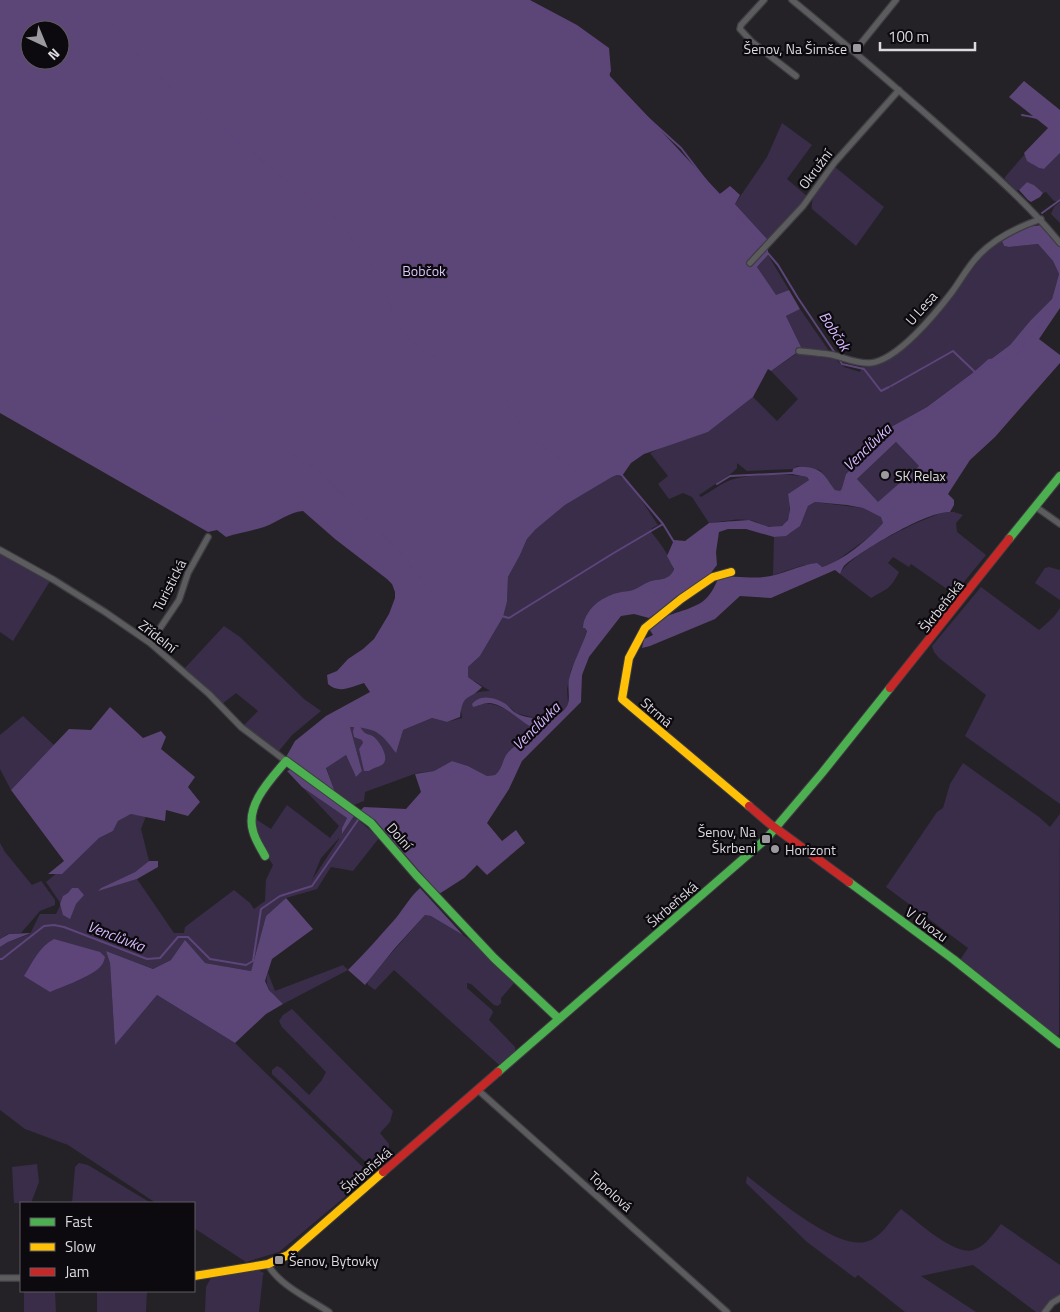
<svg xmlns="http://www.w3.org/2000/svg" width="1060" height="1312" font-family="'Titillium Web',sans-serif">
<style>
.green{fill:#3a2d4a;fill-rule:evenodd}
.forest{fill:#5c4577;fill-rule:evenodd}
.water{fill:#5d457a}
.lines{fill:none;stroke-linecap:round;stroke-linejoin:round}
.stream{stroke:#5d457a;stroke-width:2}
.street-casing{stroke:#3e3d41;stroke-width:8}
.fast-casing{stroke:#3e3d41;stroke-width:10}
.slow-casing{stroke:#3e3d41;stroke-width:10}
.jam-casing{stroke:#3e3d41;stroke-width:10}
.street{stroke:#5c5b5e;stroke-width:5.5}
.fast{stroke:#4caf50;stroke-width:8}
.slow{stroke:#ffc107;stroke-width:8}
.jam{stroke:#c62828;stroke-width:8}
.poi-dot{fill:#9c999f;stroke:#0c0a0e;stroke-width:2}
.labels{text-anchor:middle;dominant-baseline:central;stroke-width:4.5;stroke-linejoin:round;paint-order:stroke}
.poi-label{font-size:14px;fill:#dcd9df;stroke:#0c0a0e;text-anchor:start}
.street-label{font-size:14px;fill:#dcd9df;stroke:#0c0a0e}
.park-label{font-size:14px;fill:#dbc5f9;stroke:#0c0a0e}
.water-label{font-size:15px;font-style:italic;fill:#d6b8fd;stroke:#0c0a0e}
</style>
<rect width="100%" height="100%" fill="#242227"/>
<path class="green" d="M 782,123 L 812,145 L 787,179 L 808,197 L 768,240 L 735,204 L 767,157 Z
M 1060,153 L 1060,199 L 1057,201 L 1054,201 L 1046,192 L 1043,193 L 1034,185 L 1027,182 L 1019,190 L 1016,190 L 1005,179 L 1005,177 L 1024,155 L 1026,155 C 1030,163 1036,168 1044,169 Z
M 835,167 L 884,207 L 856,246 L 812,209 C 810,193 826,179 835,167 Z
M 1060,202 L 1060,223 L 1051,214 L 1054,207 Z
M 1002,241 L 1004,246 L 1009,247 L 1038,244 L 1053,261 L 1059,274 L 1052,299 L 1030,321 L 1010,345 L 927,407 L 891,427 L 877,444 L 846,474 L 841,491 L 835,490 L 820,470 L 797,466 L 793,469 L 747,471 L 737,463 L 737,468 L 732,473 L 699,495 L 701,497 C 710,492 719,485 728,481 C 747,474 788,473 807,477 L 809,480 L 788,494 C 791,511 792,533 766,526 C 760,524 754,520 748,520 C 736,518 721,522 709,523 L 692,497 L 683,493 L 669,499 L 658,484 L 668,476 L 650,453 L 674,442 L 708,432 L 753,397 L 777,421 L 798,399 L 771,371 L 796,354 L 835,359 L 844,367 L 860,372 L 862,367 L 879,365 L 896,354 L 941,310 L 983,255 Z
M 768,255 L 789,290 L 776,296 L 757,267 Z
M 800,309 L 829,351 L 802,349 L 786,316 Z
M 896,442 L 919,466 L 878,503 L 857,479 Z
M 617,475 C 631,479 649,513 658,525 L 652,528 L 651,532 C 657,539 676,563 673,571 C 670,579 659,579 653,581 C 646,582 641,586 636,589 C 630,592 623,591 617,593 C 602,597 578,613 587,630 L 581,648 L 571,670 L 567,689 L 568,704 L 566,708 L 555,716 L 547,720 L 531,717 L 516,713 L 511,708 L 483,697 L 477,706 C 497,697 515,717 531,727 L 534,733 L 533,736 C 524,741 512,746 506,755 C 502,762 502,769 495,775 L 487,776 L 468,766 L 452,761 L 434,771 L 417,773 L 365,792 L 364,801 L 354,805 L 335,792 L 326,767 L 346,755 L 356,777 L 362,771 L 350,727 L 367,728 L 382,735 L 403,730 L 432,718 L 447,722 L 462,718 C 462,714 460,709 461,705 C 464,694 480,691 490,691 L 468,677 L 468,667 L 480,656 L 503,617 L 507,602 L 508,577 L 520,555 L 527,539 L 536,529 L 565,505 L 612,477 Z
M 815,502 L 863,508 L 882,517 L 883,523 L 872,535 L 832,564 L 821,567 L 804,565 L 773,575 L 774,537 C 797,535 800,525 808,506 Z
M 945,512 L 954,512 L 963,515 L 956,523 L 957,532 L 986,555 L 954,594 L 911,564 L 909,567 L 893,557 L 888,563 L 899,572 C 890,590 886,589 871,598 L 840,574 C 851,552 921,519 945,512 Z
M 0,552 L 50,581 L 13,641 L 0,632 Z
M 1049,567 L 1060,570 L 1060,600 L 1035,583 L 1045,568 Z
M 981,587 L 1039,630 C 1046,624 1056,616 1060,608 L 1060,804 L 965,736 L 986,695 L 939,658 L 934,652 L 932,646 Z
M 224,626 L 240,637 L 304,699 L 321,711 L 292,735 L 279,751 L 274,750 L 244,725 L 258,711 L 236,693 L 222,704 L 184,669 Z
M 23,716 L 54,745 L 11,790 L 0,769 L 0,735 Z
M 963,763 L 1039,817 L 1050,827 L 1060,814 L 1059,1035 L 1055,1035 L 960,960 L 968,948 L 886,887 L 937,812 L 943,808 L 950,784 Z
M 302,787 L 347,818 L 342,828 L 343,833 L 354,816 L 379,838 L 353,871 L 331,867 L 317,889 L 286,898 L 266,916 L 251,971 L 205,963 L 171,960 L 153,969 L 106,951 L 110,963 L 115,1044 L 157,995 L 235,1043 L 371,1175 L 279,1252 L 246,1262 L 194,1228 L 194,1203 L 156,1203 L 68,1145 L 25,1129 L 0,1110 L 0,947 L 8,942 L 30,934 L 40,914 L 56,914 L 61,904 L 46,882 L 99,838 L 113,831 L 118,821 L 131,814 L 146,816 L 141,829 L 149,861 L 135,872 L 101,888 L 99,890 L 137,879 L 174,933 L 184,933 L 185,927 L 234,890 L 250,903 L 254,909 L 265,901 L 266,880 L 273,865 L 269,859 L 254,827 L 255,814 L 257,820 L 271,829 L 287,805 L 330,838 L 339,826 ZM 339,838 L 339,839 L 312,880 L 321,858 Z
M 0,843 L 5,852 L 32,885 L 41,881 L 42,882 L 55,900 L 55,905 L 40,911 L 21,933 L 8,934 L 0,939 Z
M 425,915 C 445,915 502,966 515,982 L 501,998 L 501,1003 L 498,1006 L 494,1005 L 471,984 L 467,983 L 467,988 L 492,1010 L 493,1012 L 489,1020 L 515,1047 L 515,1052 L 501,1064 L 498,1064 L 394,970 L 375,990 L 368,985 L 367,981 Z
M 343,965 L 348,970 L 283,1004 C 273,994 263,988 268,973 L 275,991 Z
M 292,1009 L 393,1111 L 390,1122 L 380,1133 L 389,1144 L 389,1148 L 372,1165 L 370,1166 L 272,1074 L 272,1070 L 277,1066 L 281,1068 L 309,1095 L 322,1080 L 326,1072 L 282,1027 L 279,1021 L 283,1015 Z
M 79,1163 L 88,1165 L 151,1203 L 72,1203 L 75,1167 Z
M 37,1164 L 39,1182 L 31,1203 L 14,1203 L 12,1167 Z
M 747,1176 C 771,1194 835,1249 865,1242 C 882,1238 890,1220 901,1209 C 916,1220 954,1256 973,1250 C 986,1246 993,1234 1001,1224 L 1060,1265 L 1060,1294 L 1043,1312 L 1036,1312 L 973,1265 L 921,1276 L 976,1312 L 905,1312 L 858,1275 L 855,1278 L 807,1242 L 746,1183 Z
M 254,1268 L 264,1273 L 263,1275 L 259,1312 L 205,1312 L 206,1287 L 212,1276 Z
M 24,1291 L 55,1291 L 56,1312 L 24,1312 Z
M 97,1291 L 147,1291 L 146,1312 L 97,1312 Z"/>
<path class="forest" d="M 0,0 L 530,0 L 577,25 L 609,48 L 611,71 L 609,75 L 720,194 L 730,186 L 740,195 L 735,204 L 768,240 L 768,255 L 757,267 L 776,295 L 789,290 L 800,309 L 786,316 L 802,349 L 771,371 L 768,369 L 753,397 L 708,432 L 644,454 L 631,463 L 622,476 L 617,475 L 612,477 L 565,505 L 536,529 L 527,539 L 520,555 L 508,577 L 507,602 L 503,617 L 480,656 L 468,667 L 468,677 L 482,687 C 468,702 463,692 460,717 L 447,722 L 432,718 L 403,730 L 396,753 C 381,733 377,728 350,727 L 362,771 L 356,777 L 346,755 L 326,768 L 335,792 L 353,814 L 354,816 L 342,834 L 342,828 L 347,818 L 302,787 L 287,771 L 297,767 L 286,757 L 295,741 L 326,716 L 370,692 L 364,683 C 351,687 339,694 328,684 L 327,675 L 337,671 L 348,659 L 363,649 L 374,639 L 389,614 L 395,598 L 395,592 L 392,584 L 387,579 L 335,539 L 303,511 C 289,512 278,522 264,527 C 251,531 238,533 226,537 L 217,530 L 208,532 L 0,413 ZM 30,30 L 60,30 L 60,60 L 30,60 Z
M 1024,81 L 1060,110 L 1060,153 L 1044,169 L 1039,168 L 1027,161 L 1024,153 L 1048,128 L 1009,97 Z
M 1027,182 L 1034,185 L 1043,193 L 1040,197 L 1031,202 L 1028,200 L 1019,190 Z
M 1042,225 L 1060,246 L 1060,308 L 1039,339 L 1060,355 L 1060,363 L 995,437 L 970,460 L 948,494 L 954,500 L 954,505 L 950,512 C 927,511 865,549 846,564 C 843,566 842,570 840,574 L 835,570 L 771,598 L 740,596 L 715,619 L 650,646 L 642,648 L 644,639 L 653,635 L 648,627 C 666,612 685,613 702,602 C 710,596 714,588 718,579 C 736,574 747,579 764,577 C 782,575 799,565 817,563 L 822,567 C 843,561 869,539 883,523 L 881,517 L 863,508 L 847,505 L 815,502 L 808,506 L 800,526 L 786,536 L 774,537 L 746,529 L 728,529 L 719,532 L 716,552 L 717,565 L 707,578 L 649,618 L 634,614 L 621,616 L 589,657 L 582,675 L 581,702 L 522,761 L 509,789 L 487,823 L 502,841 L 516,830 L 525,843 L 487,875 L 477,865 L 464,878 L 439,894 L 375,820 L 365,816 L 360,811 L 364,807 L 406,809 L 421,792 L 415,774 L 434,771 L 452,761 L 468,766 L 487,776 L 495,775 C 502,769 502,762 506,755 C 512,746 524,741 533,736 L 533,731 L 531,727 C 518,720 504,704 489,703 C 484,703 478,706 473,707 L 472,704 C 480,694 494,697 504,703 C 509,706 512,711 516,713 C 525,718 537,718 547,720 C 554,717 563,713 567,706 C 571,699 567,687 569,679 C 573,662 582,647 587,631 L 585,628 L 583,628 C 584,610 601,597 617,593 C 622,591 628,592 633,590 C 639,588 644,583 651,581 C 660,579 670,580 674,569 L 667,556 L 674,540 L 685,541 L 709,523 L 749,520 L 769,527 L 782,526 L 788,520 L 790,509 L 788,494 L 809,480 L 807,477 L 792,474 L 793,469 C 798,466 800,467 805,467 C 823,468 825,477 835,490 L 841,491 L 846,474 L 877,444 L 891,427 L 927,407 L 1010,345 L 1030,321 L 1052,299 L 1059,274 L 1053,261 L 1038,244 L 1009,247 L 1004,246 L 1002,241 L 1026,227 ZM 896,442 L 919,466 L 878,502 L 857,479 Z
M 110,707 L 143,738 L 161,731 L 166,737 L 161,749 L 195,777 L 188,787 L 200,802 L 188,816 L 166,810 L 165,821 L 131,814 L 118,821 L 113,831 L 99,838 L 62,874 L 48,874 L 64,861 L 11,790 L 69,729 L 91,730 Z
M 149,861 L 158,861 L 158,867 L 137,879 L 98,891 L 101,888 L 135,872 Z
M 72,888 L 78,888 L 84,895 L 76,904 L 70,919 L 63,915 L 60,904 L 63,896 L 68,893 Z
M 420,888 L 463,935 L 431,916 L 425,915 L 395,948 L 365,985 L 348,970 C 365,953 380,936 396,918 C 404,908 410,897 420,888 Z
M 286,898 L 313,929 L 272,959 L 265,981 L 269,990 L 283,1004 L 266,1014 L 235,1043 L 157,995 L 115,1045 L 110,963 L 106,951 L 153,969 L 171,960 L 185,940 L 205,963 L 251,971 L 266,916 Z
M 31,933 L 8,942 L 0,947 L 0,939 L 9,934 Z"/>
<path class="water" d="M 356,721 C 360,724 360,728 363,731 C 366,735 370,734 374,737 C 379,741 390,757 383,764 C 380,767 374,767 369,771 L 364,771 L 359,749 L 363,743 L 362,740 L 354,737 L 353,731 Z
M 54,939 L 100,952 L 105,957 C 104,961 103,964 100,967 C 92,976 62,987 50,992 L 24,976 C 33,962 38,948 54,939 Z"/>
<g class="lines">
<path class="stream" d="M 526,0 L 581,30 L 606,48 L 609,78 L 648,118 L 681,148 L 718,196 L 730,189 L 734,191 L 735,200 L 732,211 L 778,265 L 798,298 L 835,353
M 113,25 L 157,74 L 200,114 L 224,130 L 297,189 L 321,205 L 341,224 L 359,247 L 381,285 L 398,322 L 413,343 L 423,352 L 478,373 L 499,388 L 525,432 L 579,473 L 620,473 L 663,524 L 682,555 L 677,577
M 1022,115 C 1034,117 1052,120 1060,130
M 1042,213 L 1060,200
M 839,359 L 842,364 L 864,369 L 881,391 L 889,387
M 891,386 L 953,351 L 975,372
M 187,407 L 287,451 L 310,465 L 362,512 L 393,544 L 428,587 L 440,597 L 447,601 L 509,618 L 612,554 L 663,524
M 717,484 L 730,476 L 813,472 L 830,496
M 838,496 L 884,513
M 363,813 L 368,809 L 399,815 L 416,804 L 440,778 L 463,769 L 484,782 L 499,781 L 505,777 L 527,746 L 574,704 L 586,654 L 613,609 C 644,599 667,592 688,566 C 697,554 702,532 716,525 C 731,518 750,529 765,529 C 773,529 781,528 788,528 L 802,501 L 838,496 L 858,467 L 902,428 L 943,401 L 989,360 L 1015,358 L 1055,305 L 1060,285
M 0,959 L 2,959 L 44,926 L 54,925 L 64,927 L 147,959 L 160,958 L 178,937 L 188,937 L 210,959 L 246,965 L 253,961 L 261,909 L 280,896 L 312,886 L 360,817"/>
<g class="street-casing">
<path id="street" d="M 764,0 L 741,25 L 740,29 L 752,42 L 796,76
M 792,0 C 843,42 893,85 943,129 C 984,166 1025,200 1060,243
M 854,52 L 896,0
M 750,263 L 803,206 L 835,162 L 899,90
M 799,351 C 810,352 822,353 833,355 C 845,358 857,364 870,363 C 897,361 936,313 952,292 C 961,280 968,266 979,255 C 996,237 1018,227 1041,219
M 1036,507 L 1060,524
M 0,550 L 54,580 L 105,612 L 150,643 L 209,694 L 241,727 L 286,761
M 150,643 L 179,600 L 188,573 L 208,537
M 478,1090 L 727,1312
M 268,1264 C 276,1283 311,1300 329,1312
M 0,1278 L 21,1278
M 1045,1312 L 1052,1303 L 1060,1298"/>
</g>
<g class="fast-casing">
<path id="fast" d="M 1009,539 L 1060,476
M 265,856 C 261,848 255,840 253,831 C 245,805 271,779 286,761 L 371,823 L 416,875 L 494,958 L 559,1019
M 849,882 L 953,959 L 1060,1044
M 498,1072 L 766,839 L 822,773 L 890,688"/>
</g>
<g class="slow-casing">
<path id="slow" d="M 731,572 L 713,577 L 681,599 L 645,628 L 629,658 L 622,699 L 749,806
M 194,1276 L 268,1264 L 288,1255 L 383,1172"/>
</g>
<g class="jam-casing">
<path id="jam" d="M 890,688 L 1009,539
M 749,806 L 770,824 L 849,882
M 383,1172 L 498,1072"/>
</g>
<use href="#street" class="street"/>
<use href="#fast" class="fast"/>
<use href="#slow" class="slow"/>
<use href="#jam" class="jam"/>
</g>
<g class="poi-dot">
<rect x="852" y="43" width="10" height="10" rx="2.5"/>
<circle cx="885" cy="475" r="5"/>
<rect x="761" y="834" width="10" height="10" rx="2.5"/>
<circle cx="775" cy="849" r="5"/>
<rect x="274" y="1255" width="10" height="10" rx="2.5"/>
</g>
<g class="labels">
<g class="poi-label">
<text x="847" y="48" text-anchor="end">Šenov, Na Šimšce</text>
<text x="895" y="475">SK Relax</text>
<text x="756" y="831" text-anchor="end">Šenov, Na<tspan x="756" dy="16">Škrbeni</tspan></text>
<text x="785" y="849">Horizont</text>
<text x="289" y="1260">Šenov, Bytovky</text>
</g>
<g class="street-label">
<text transform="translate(815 169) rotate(-53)">Okružní</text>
<text transform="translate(921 308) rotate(-48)">U Lesa</text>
<text transform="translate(169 585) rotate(-63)">Turistická</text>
<text transform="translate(941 606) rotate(-52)">Škrbeňská</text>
<text transform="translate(158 636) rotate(38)">Zřídelní</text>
<text transform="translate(657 712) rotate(41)">Strmá</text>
<text transform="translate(400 836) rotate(49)">Dolní</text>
<text transform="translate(672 904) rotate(-41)">Škrbeňská</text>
<text transform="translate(927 924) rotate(36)">V Úvozu</text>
<text transform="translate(366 1170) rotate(-41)">Škrbeňská</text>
<text transform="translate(611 1191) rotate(42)">Topolová</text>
</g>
<g class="park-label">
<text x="424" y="270">Bobčok</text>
</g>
<g class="water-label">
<text transform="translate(835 331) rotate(57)">Bobčok</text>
<text transform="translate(867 447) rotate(-44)">Venclůvka</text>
<text transform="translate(536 726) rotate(-45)">Venclůvka</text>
<text transform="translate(116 936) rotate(21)">Venclůvka</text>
</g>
</g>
<rect x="20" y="1202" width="175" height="90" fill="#0c0a0e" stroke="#5f5d62"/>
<rect x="30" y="1218" width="25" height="8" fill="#4caf50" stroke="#5f5d62"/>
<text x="65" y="1227" font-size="15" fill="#dcd9df">Fast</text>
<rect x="30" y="1243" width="25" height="8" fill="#ffc107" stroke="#5f5d62"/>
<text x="65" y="1252" font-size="15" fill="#dcd9df">Slow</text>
<rect x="30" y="1268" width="25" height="8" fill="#c62828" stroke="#5f5d62"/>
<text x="65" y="1277" font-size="15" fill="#dcd9df">Jam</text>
<g transform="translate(45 45) rotate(136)"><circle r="24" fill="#0c0a0e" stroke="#5f5d62"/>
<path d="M0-4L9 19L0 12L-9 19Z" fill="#9c999f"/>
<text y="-8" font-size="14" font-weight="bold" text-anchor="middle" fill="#dcd9df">N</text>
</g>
<path d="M880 42v8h95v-8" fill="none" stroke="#dcd9df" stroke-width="2.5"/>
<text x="888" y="42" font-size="15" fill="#dcd9df" stroke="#0c0a0e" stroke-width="4" paint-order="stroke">100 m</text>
</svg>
